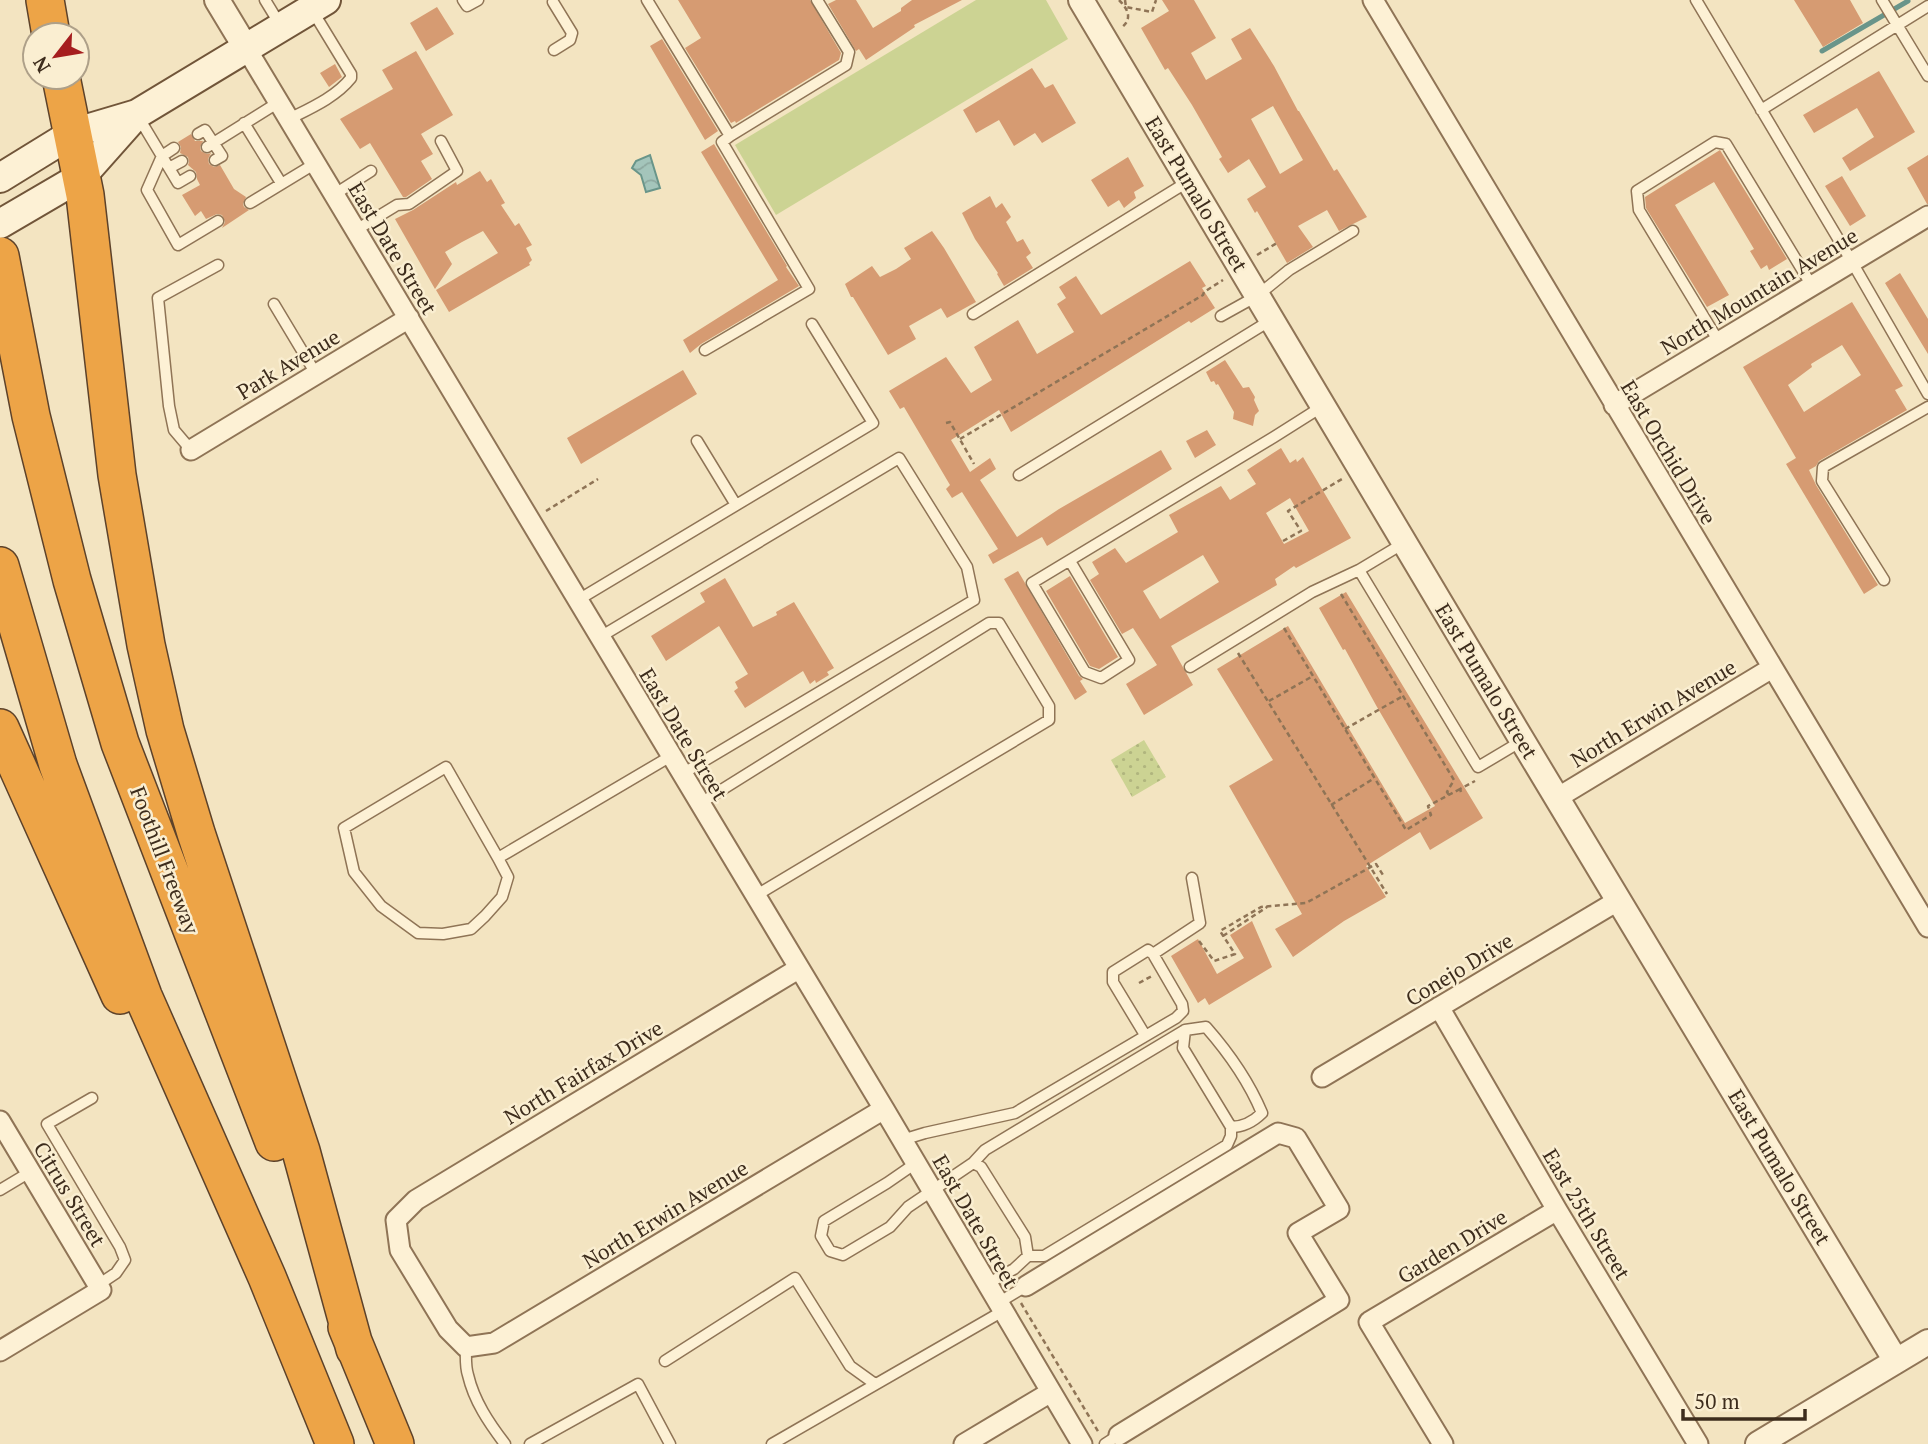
<svg xmlns="http://www.w3.org/2000/svg" width="1928" height="1444" font-family="'PT Serif',serif">
<style>
.grass{fill:#ccd393}
.park{fill:url(#park-dots)}
.water{fill:url(#water-waves);stroke:#69958a;stroke-width:2}
.lines{fill:none;stroke-linecap:round;stroke-linejoin:round}
.stream{stroke:#69958a;stroke-width:5}
.building{fill:#d69b72;fill-rule:evenodd}
.service-casing{stroke:#8f7456;stroke-width:13}
.minor-casing{stroke:#8f7456;stroke-width:23}
.tertiary-casing{stroke:#8f7456;stroke-width:28}
.secondary-casing{stroke:#715539;stroke-width:32}
.motorway-casing{stroke:#5d422a;stroke-width:40}
.path{stroke:#8f7456;stroke-width:2.5;stroke-dasharray:5 3.5;stroke-linecap:butt}
.service{stroke:#fdf1d5;stroke-width:10}
.minor{stroke:#fdf1d5;stroke-width:19}
.tertiary{stroke:#fdf1d5;stroke-width:24}
.secondary{stroke:#fdf1d5;stroke-width:28}
.motorway{stroke:#eda447;stroke-width:37}
.labels{text-anchor:middle;dominant-baseline:central;stroke-width:5;stroke-linejoin:round;paint-order:stroke}
.street-label{font-size:21px;fill:#3d2c1c;stroke:#faeed1}
</style>
<defs>
<pattern id="park-dots" width="8" height="8" patternUnits="userSpaceOnUse" patternTransform="scale(1.75)"><rect width="8" height="8" fill="#ccd393"/><path d="M2 2h.1M6 6h.1" fill="none" stroke="#b0b57e" stroke-width="1.8" stroke-linecap="round"/></pattern>
<pattern id="water-waves" width="16" height="10" patternUnits="userSpaceOnUse" patternTransform="scale(1.75)"><rect width="16" height="10" fill="#a4c5bb"/><path d="M0 5q4-4 8 0t8 0" fill="none" stroke="#8ea9a0"/></pattern>
</defs>
<rect width="100%" height="100%" fill="#f3e4c1"/>
<path class="grass" d="M 976,0 L 1046,0 L 1068,39 L 776,215 L 735,145 Z"/>
<path class="park" d="M 1144,740 L 1166,777 L 1132,797 L 1111,760 Z"/>
<path class="water" d="M 650,155 L 660,188 L 646,192 L 641,175 L 632,168 L 636,161 Z"/>
<g class="lines">
<path class="stream" d="M 1822,51 L 1908,1"/>
</g>
<path class="building" d="M 678,0 L 810,0 L 841,53 L 839,60 L 736,123 L 735,121 L 731,123 L 685,48 L 701,38 Z
M 836,0 L 856,0 L 873,28 L 901,11 L 901,8 L 912,0 L 962,0 L 914,25 L 915,27 L 866,60 L 859,49 L 856,51 L 828,4 Z
M 1162,0 L 1194,0 L 1216,38 L 1191,53 L 1206,80 L 1242,59 L 1231,39 L 1250,28 L 1274,66 L 1298,111 L 1299,111 L 1334,171 L 1337,169 L 1367,217 L 1339,231 L 1327,210 L 1298,226 L 1313,247 L 1287,263 L 1257,211 L 1255,213 L 1247,199 L 1266,187 L 1249,159 L 1228,173 L 1219,159 L 1222,157 L 1192,105 L 1168,68 L 1165,70 L 1141,28 L 1169,11 ZM 1273,106 L 1303,160 L 1280,174 L 1251,119 Z
M 1794,0 L 1850,0 L 1863,23 L 1823,47 Z
M 437,7 L 454,34 L 426,51 L 410,23 Z
M 662,39 L 718,131 L 705,140 L 650,46 Z
M 416,51 L 453,115 L 421,134 L 433,154 L 421,161 L 432,179 L 406,197 L 403,197 L 370,143 L 360,149 L 340,119 L 393,89 L 382,70 Z
M 335,64 L 342,77 L 329,87 L 320,73 Z
M 1032,68 L 1045,88 L 1053,84 L 1076,123 L 1042,143 L 1035,133 L 1014,146 L 999,120 L 976,133 L 963,110 Z
M 1879,71 L 1915,132 L 1850,171 L 1842,158 L 1874,137 L 1857,108 L 1814,133 L 1803,115 Z
M 191,134 L 195,141 L 203,141 L 200,147 L 201,151 L 207,154 L 211,153 L 208,159 L 209,164 L 214,167 L 220,165 L 234,189 L 246,197 L 243,204 L 244,207 L 249,210 L 222,228 L 225,222 L 222,215 L 217,214 L 206,219 L 201,211 L 195,216 L 182,195 L 200,185 L 197,179 L 196,172 L 188,165 L 189,162 L 188,157 L 180,153 L 181,147 L 178,142 Z
M 714,144 L 787,266 L 786,267 L 799,286 L 701,344 L 690,353 L 683,340 L 778,280 L 701,152 Z
M 1720,150 L 1787,259 L 1769,270 L 1767,265 L 1761,269 L 1750,251 L 1754,249 L 1714,182 L 1675,205 L 1729,295 L 1707,307 L 1646,208 L 1645,197 Z
M 1928,155 L 1928,204 L 1927,204 L 1907,168 Z
M 1128,157 L 1144,186 L 1134,192 L 1136,198 L 1124,208 L 1119,200 L 1108,207 L 1091,180 Z
M 480,171 L 487,182 L 491,179 L 505,203 L 501,205 L 515,226 L 519,223 L 532,245 L 526,248 L 532,260 L 529,263 L 530,265 L 449,312 L 436,290 L 498,253 L 483,231 L 462,242 L 445,252 L 452,264 L 435,289 L 395,219 L 413,210 L 456,182 L 457,185 Z
M 1842,176 L 1866,216 L 1850,226 L 1825,186 Z
M 990,196 L 996,208 L 1002,203 L 1011,217 L 1006,222 L 1017,242 L 1023,239 L 1031,253 L 1026,257 L 1033,268 L 1004,286 L 997,274 L 998,273 L 975,239 L 962,213 Z
M 932,231 L 944,248 L 976,302 L 947,318 L 941,308 L 909,326 L 916,339 L 888,355 L 853,297 L 851,297 L 845,284 L 872,266 L 880,277 L 896,269 L 911,259 L 904,248 Z
M 1190,261 L 1206,286 L 1202,288 L 1215,308 L 1191,323 L 1189,321 L 1011,432 L 999,410 L 951,440 L 970,472 L 990,458 L 996,469 L 980,480 L 1017,537 L 1059,509 L 1161,450 L 1172,469 L 1047,546 L 1042,537 L 993,564 L 988,555 L 998,549 L 962,492 L 952,498 L 946,489 L 950,485 L 904,407 L 900,409 L 889,391 L 946,357 L 971,393 L 992,380 L 974,347 L 1018,320 L 1037,354 L 1074,332 L 1057,304 L 1066,298 L 1059,287 L 1076,276 L 1101,315 Z
M 1900,273 L 1928,319 L 1928,354 L 1885,283 Z
M 1852,302 L 1903,386 L 1895,390 L 1907,410 L 1819,461 L 1816,466 L 1809,470 L 1816,485 L 1878,585 L 1864,594 L 1786,464 L 1796,458 L 1743,367 ZM 1842,345 L 1861,375 L 1804,412 L 1788,385 L 1812,367 L 1811,364 Z
M 1225,360 L 1243,388 L 1249,387 L 1255,397 L 1254,400 L 1259,411 L 1255,415 L 1253,426 L 1233,419 L 1234,412 L 1218,384 L 1216,385 L 1214,381 L 1211,382 L 1206,372 Z
M 683,370 L 697,394 L 581,464 L 567,438 Z
M 1207,430 L 1216,445 L 1195,458 L 1186,441 Z
M 1281,448 L 1290,463 L 1296,459 L 1297,462 L 1303,457 L 1351,538 L 1296,568 L 1294,566 L 1275,579 L 1277,585 L 1171,646 L 1193,685 L 1144,715 L 1126,684 L 1157,665 L 1133,628 L 1122,634 L 1090,580 L 1099,574 L 1092,562 L 1115,548 L 1126,563 L 1178,532 L 1169,515 L 1221,486 L 1230,500 L 1256,484 L 1247,470 ZM 1290,498 L 1309,531 L 1284,544 L 1266,513 ZM 1203,555 L 1219,582 L 1160,619 L 1143,591 Z
M 1018,571 L 1079,676 L 1083,679 L 1080,681 L 1087,692 L 1075,700 L 1004,579 Z
M 1070,576 L 1118,657 L 1099,669 L 1090,666 L 1046,591 Z
M 725,578 L 753,627 L 777,615 L 776,612 L 794,602 L 834,668 L 827,672 L 829,675 L 816,683 L 815,680 L 810,684 L 803,671 L 745,708 L 734,691 L 738,688 L 735,682 L 748,674 L 719,626 L 666,661 L 651,636 L 705,602 L 700,593 Z
M 1346,592 L 1483,818 L 1430,850 L 1420,832 L 1366,866 L 1386,897 L 1344,921 L 1293,957 L 1275,929 L 1302,914 L 1229,786 L 1273,760 L 1217,669 L 1288,626 L 1405,823 L 1435,806 L 1377,707 L 1345,649 L 1343,650 L 1319,608 Z
M 1252,921 L 1272,967 L 1209,1005 L 1205,998 L 1198,1003 L 1171,956 L 1198,939 L 1217,974 L 1244,958 L 1230,935 Z"/>
<g class="lines">
<g class="service-casing">
<path id="service" d="M 265,0 L 279,23
M 463,0 L 467,6 L 478,0
M 647,0 L 730,136 L 846,65 L 849,52 L 817,0
M 1696,0 L 1852,262 L 1928,394
M 1882,0 L 1928,76
M 553,2 L 572,33 L 570,40 L 554,50
M 1761,110 L 1928,6
M 139,118 L 178,183 L 190,176
M 289,119 C 311,108 336,97 351,78 L 351,74 L 312,10
M 244,123 L 281,183
M 198,134 L 205,130 L 222,156 L 215,160
M 207,147 L 279,102
M 174,148 L 162,156 L 147,190 L 178,245 L 218,221
M 169,168 L 182,161
M 335,194 L 371,171
M 250,203 L 316,163
M 356,230 L 397,205 L 409,204 L 457,171 L 441,141
M 274,304 L 316,374
M 973,314 L 1189,181
M 1221,316 L 1257,296 L 1289,270 L 1353,231
M 1719,342 L 1639,210 L 1637,191 L 1715,142 L 1726,144 L 1812,286
M 705,350 L 809,289 L 722,142 L 730,136
M 697,441 L 736,505
M 191,450 L 174,430 L 169,406 L 158,298 L 218,265
M 1019,475 L 1271,320
M 1404,543 L 1359,570 L 1478,767 L 1520,742
M 1070,561 L 1129,660 L 1101,678 L 1085,672 L 1032,583 L 1274,437 L 1323,406
M 1884,580 L 1822,481 L 1823,467 L 1928,407
M 578,600 L 873,423 L 812,324
M 600,637 L 899,458 L 967,567 L 974,600 L 682,774
M 1190,667 L 1312,592 L 1359,570
M 699,804 L 989,623 L 999,623 L 1049,706 L 1049,720 L 755,896
M 498,858 L 508,877 L 502,897 L 485,916 L 471,929 L 443,934 L 418,933 L 381,906 L 354,872 L 344,828 L 446,767 L 498,858 L 671,756
M 1153,954 L 1200,923 L 1192,878
M 92,1098 L 47,1124 L 120,1247 L 125,1260 L 116,1273 L 98,1285
M 902,1140 L 925,1133 L 1015,1113 L 1176,1018 L 1183,1011 L 1182,1004 L 1153,954 L 1148,950 L 1113,972 L 1113,982 L 1145,1035
M 916,1163 L 887,1183 L 824,1221 L 821,1236 L 830,1251 L 843,1255 L 890,1227 L 908,1207 L 973,1163 L 981,1167 L 1025,1237 L 1028,1256 L 1014,1269 L 987,1284
M 973,1163 L 985,1150 L 1185,1030
M 0,1190 L 30,1172
M 1028,1256 L 1044,1256 L 1227,1145 L 1231,1136 L 1231,1127 L 1183,1048 L 1185,1030 L 1206,1027 C 1228,1052 1249,1082 1262,1113 C 1253,1122 1244,1127 1231,1127
M 998,1303 L 1026,1286
M 466,1347 C 466,1356 465,1366 468,1375 C 474,1401 489,1423 505,1444
M 665,1361 L 795,1278 L 850,1366 L 875,1384
M 530,1444 L 638,1384 L 670,1444
M 772,1444 L 1003,1311
M 1105,1444 L 1119,1435"/>
</g>
<g class="minor-casing">
<path id="minor" d="M 1373,0 L 1928,927
M 246,48 L 884,1109 L 1082,1444
M 1614,405 L 1928,216
M 191,450 L 409,318
M 1557,798 L 1772,668
M 798,969 L 416,1200 L 396,1220 L 400,1250 L 448,1329 L 466,1347 L 494,1343 L 884,1109
M 1439,1007 L 1557,1210 L 1698,1444
M 1322,1077 L 1619,900
M 0,1121 L 101,1290 L 0,1351
M 1026,1286 L 1278,1133 L 1296,1138 L 1339,1209 L 1298,1233 L 1339,1300 L 1119,1435
M 964,1444 L 1051,1392
M 1443,1444 L 1369,1322 L 1557,1210"/>
</g>
<g class="tertiary-casing">
<path id="tertiary" d="M 217,0 L 246,48
M 1081,0 L 1522,740 L 1896,1361
M 1758,1444 L 1928,1342"/>
</g>
<g class="secondary-casing">
<path id="secondary" d="M 0,178 L 73,133 L 137,114 L 326,0
M 0,224 L 82,176 L 137,114"/>
</g>
<g class="motorway-casing">
<path id="motorway" d="M 45,0 L 51,35
M 61,77 L 85,195 L 117,475 L 146,645 L 165,730 L 196,833 L 301,1151 L 355,1349
M 0,256 L 31,416 L 72,580 L 120,743 L 274,1142
M 0,566 L 58,765 L 143,996 L 267,1277 L 335,1444
M 0,728 L 120,995
M 347,1327 L 395,1444"/>
</g>
<path class="path" d="M 1119,0 C 1128,9 1133,19 1121,28
M 1125,0 L 1126,7 L 1152,12 L 1156,0
M 1257,255 L 1277,243
M 946,423 L 950,422 L 974,464
M 960,439 L 1203,295 L 1204,292 L 1223,280
M 546,511 L 598,479
M 1283,541 L 1301,531 L 1288,511 L 1342,479
M 1341,594 L 1454,780 L 1447,792 L 1449,795
M 1284,628 L 1406,830 L 1431,815 L 1428,806 L 1460,789
M 1238,653 L 1387,894
M 1269,701 L 1313,676
M 1345,729 L 1403,696
M 1461,792 L 1460,789 L 1475,781
M 1331,805 L 1373,779
M 1223,936 L 1267,907
M 1199,941 L 1214,961 L 1235,954 L 1220,931 L 1261,907 L 1306,903 L 1376,864 L 1383,875
M 1139,983 L 1152,976
M 1021,1303 L 1099,1433"/>
<use href="#service" class="service"/>
<use href="#minor" class="minor"/>
<use href="#tertiary" class="tertiary"/>
<use href="#secondary" class="secondary"/>
<use href="#motorway" class="motorway"/>
</g>
<g class="labels">
<g class="street-label">
<text transform="translate(1197 194) rotate(59)">East Pumalo Street</text>
<text transform="translate(393 248) rotate(59)">East Date Street</text>
<text transform="translate(1759 291) rotate(-31)">North Mountain Avenue</text>
<text transform="translate(288 364) rotate(-31)">Park Avenue</text>
<text transform="translate(1669 452) rotate(59)">East Orchid Drive</text>
<text transform="translate(1487 681) rotate(59)">East Pumalo Street</text>
<text transform="translate(1653 713) rotate(-31)">North Erwin Avenue</text>
<text transform="translate(684 734) rotate(59)">East Date Street</text>
<text transform="translate(165 860) rotate(69)">Foothill Freeway</text>
<text transform="translate(1459 969) rotate(-31)">Conejo Drive</text>
<text transform="translate(583 1072) rotate(-31)">North Fairfax Drive</text>
<text transform="translate(1780 1167) rotate(59)">East Pumalo Street</text>
<text transform="translate(70 1194) rotate(59)">Citrus Street</text>
<text transform="translate(665 1214) rotate(-31)">North Erwin Avenue</text>
<text transform="translate(1587 1214) rotate(59)">East 25th Street</text>
<text transform="translate(976 1221) rotate(60)">East Date Street</text>
<text transform="translate(1452 1246) rotate(-31)">Garden Drive</text>
</g>
</g>
<g transform="translate(56 56) rotate(239)"><circle r="33" fill="#faeed1" stroke="#aea089" stroke-width="2"/>
<path d="M0-5L12 26L0 18L-12 26Z" fill="#a61e1f"/>
<text y="-10" font-size="19" font-weight="bold" text-anchor="middle" fill="#3d2c1c">N</text>
</g>
<path d="M1683 1409v10h122v-10" fill="none" stroke="#3d2c1c" stroke-width="3.5"/>
<text x="1694" y="1409" font-size="21" fill="#3d2c1c" stroke="#faeed1" stroke-width="5" paint-order="stroke">50 m</text>
</svg>
